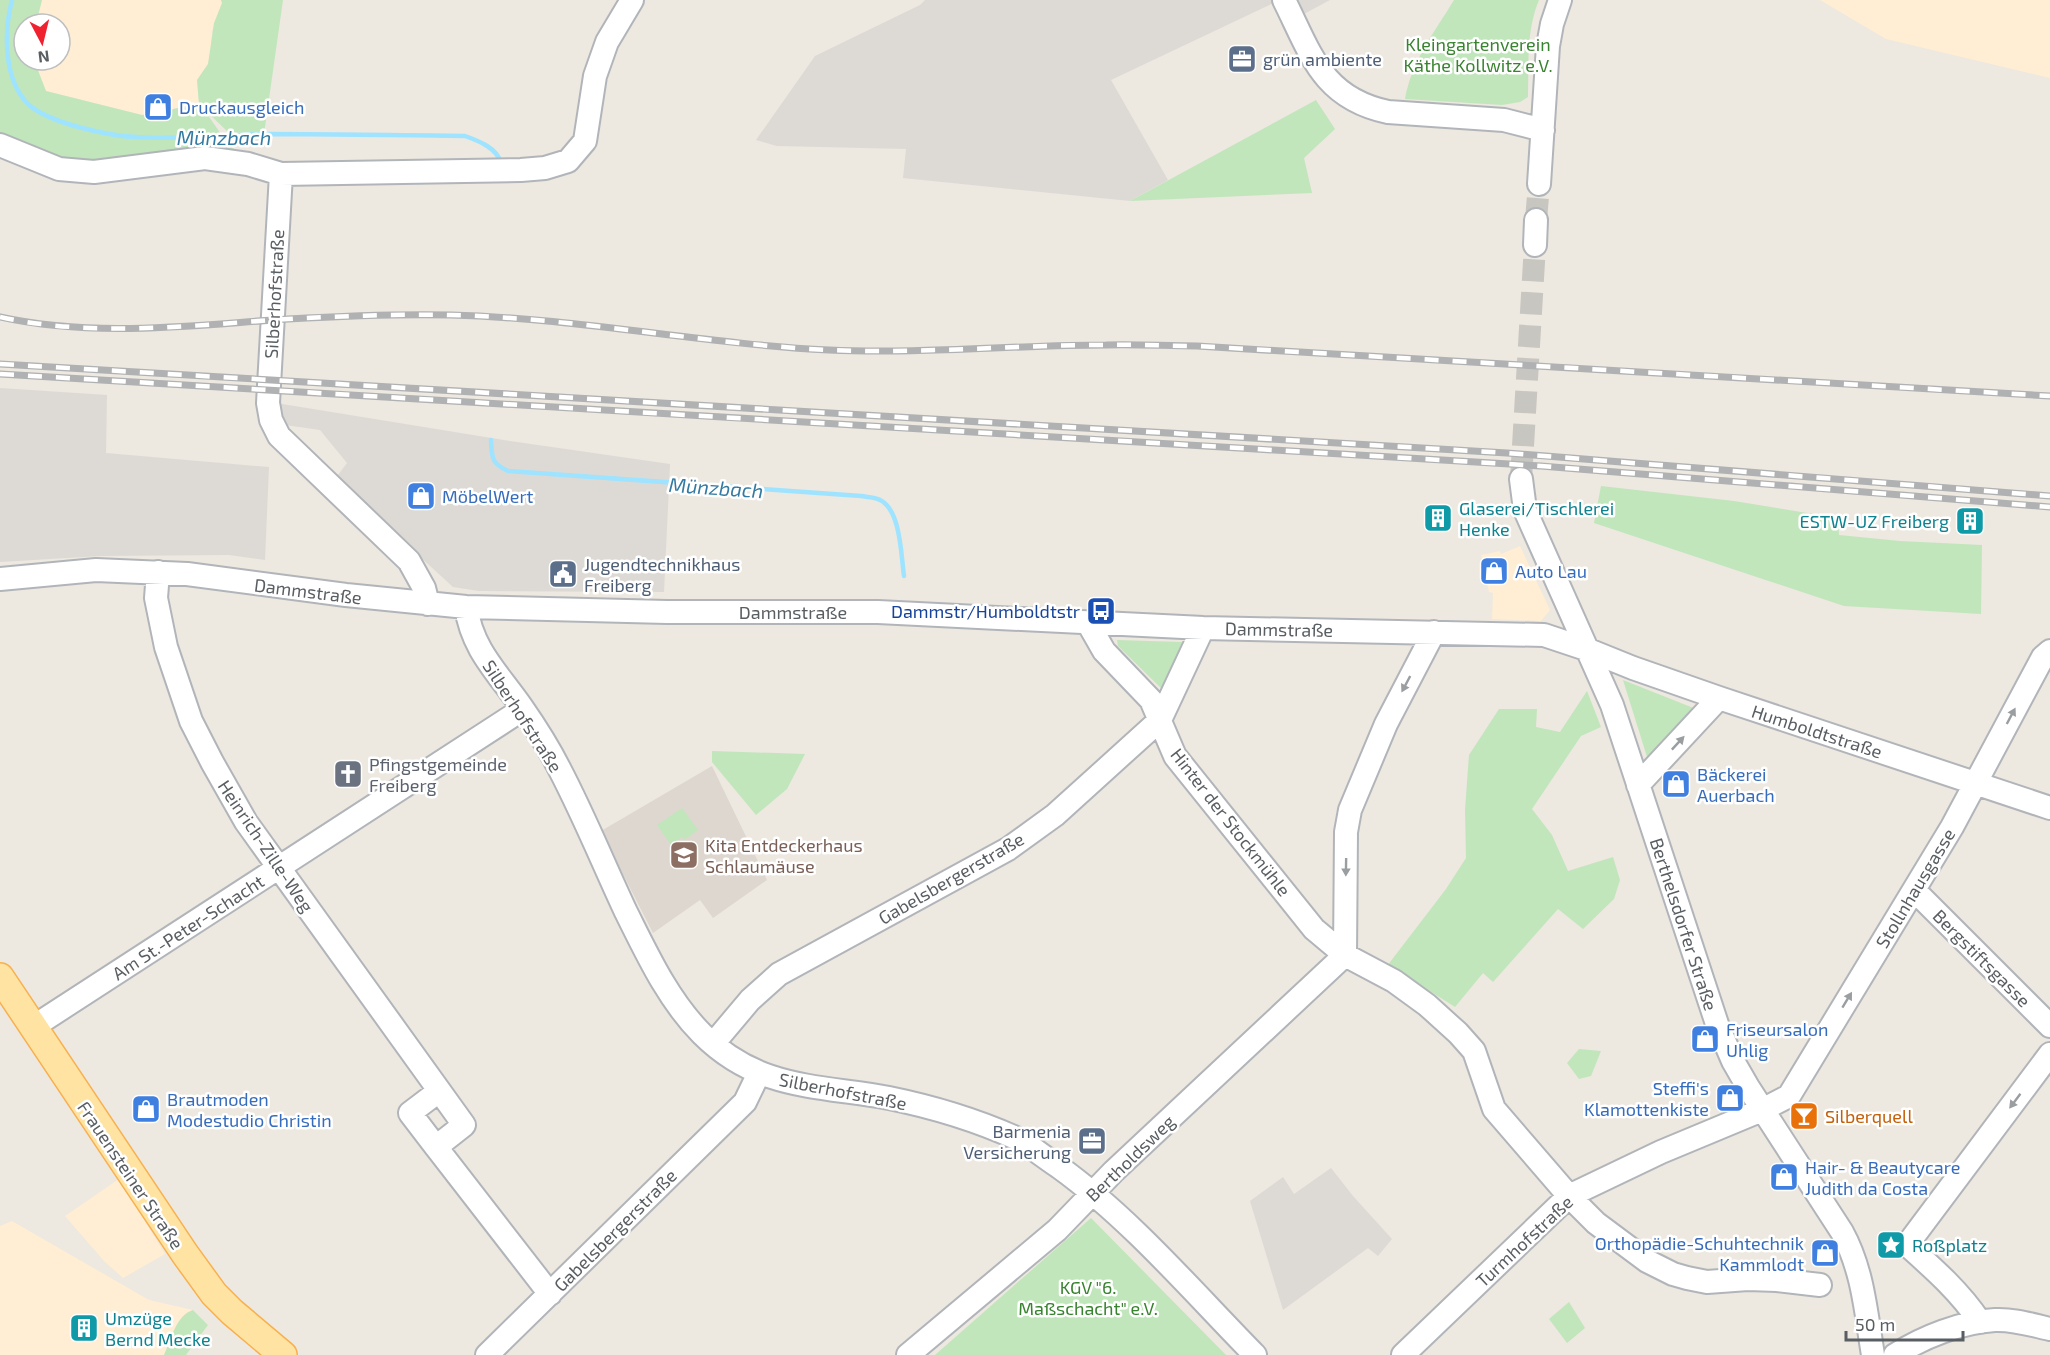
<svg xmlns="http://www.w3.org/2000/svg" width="2050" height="1355" font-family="'Exo 2',sans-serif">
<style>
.commercial{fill:#ffeed3}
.industrial{fill:#dddad5}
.education{fill:#ddd7cf}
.green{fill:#c1e6bb}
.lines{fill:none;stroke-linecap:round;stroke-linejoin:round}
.stream{stroke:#9ee3ff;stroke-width:4.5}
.minor-tunnel{stroke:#c8c6c0;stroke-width:22;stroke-dasharray:22 11;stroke-linecap:butt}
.minor-casing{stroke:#b1b5b9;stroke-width:26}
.major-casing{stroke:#f8b04e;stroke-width:30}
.minor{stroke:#fff;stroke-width:22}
.major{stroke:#ffe3a3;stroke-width:27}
.rail-casing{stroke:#b0b1b2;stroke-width:7}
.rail{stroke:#fff;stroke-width:4.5;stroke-dasharray:14;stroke-linecap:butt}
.oneway{fill:#9b9ea1}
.labels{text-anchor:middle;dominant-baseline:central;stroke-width:5;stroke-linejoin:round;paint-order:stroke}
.park-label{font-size:18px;fill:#38832f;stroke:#fff}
.service-label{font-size:18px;fill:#4e5e75;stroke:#fff;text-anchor:start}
.shop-label{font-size:18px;fill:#366cbe;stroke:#fff;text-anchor:start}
.street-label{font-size:18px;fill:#595e62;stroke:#fff}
.culture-label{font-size:18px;fill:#0d838f;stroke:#fff;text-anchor:start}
.transit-label{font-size:18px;fill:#164399;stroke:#fff;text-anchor:end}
.worship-label{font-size:18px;fill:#5b616d;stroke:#fff;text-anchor:start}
.education-label{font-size:18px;fill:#785e54;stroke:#fff;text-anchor:start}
.food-label{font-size:18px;fill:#c56008;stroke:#fff;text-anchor:start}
.water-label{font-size:20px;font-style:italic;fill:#337aa3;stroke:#fff}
</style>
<rect width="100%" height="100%" fill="#ede8e0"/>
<path class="commercial" d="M 42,0 L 221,0 L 222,3 L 212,31 L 211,51 L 208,64 L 197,80 L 199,104 L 142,115 L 46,91 L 34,60 L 60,60 L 60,24 L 36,24 Z
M 1820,0 L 2050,0 L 2050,78 L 1886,39 Z
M 1520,546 L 1550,610 L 1541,621 L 1492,619 L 1493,593 L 1489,592 L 1481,555 L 1500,551 L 1501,554 Z
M 119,1179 L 165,1254 L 123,1278 L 104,1261 L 65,1216 Z
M 12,1221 L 149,1300 L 193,1310 L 208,1325 L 186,1355 L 0,1355 L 0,1226 Z"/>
<path class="industrial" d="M 925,0 L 1280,0 L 1111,80 L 1168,180 L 1130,201 L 903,178 L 906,149 L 777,146 L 756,140 L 815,56 L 920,5 Z
M 1294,0 L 1330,0 L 1304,14 Z
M 0,388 L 107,395 L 106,453 L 269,467 L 265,560 L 229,555 L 101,556 L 0,562 Z
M 276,403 L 510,441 L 670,464 L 664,592 L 479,591 L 453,587 L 335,479 L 347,463 L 320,430 L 285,425 Z
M 1331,1168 L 1353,1196 L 1392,1239 L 1378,1256 L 1368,1248 L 1283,1310 L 1250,1201 L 1283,1177 L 1294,1194 Z"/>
<path class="education" d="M 712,766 L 767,880 L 713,918 L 700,900 L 653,933 L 601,831 Z"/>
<path class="green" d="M 0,0 L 42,0 L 36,24 L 24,24 L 24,60 L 34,60 L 46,91 L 142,115 L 199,104 L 197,80 L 208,64 L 214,23 L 222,3 L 221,0 L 283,0 L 264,134 L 228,132 L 202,107 L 226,141 L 248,164 L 94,172 L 0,145 Z
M 1454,0 L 1539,0 C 1526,31 1529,64 1528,97 L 1520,102 L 1502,105 L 1405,99 C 1412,60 1434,33 1454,0 Z
M 1316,100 L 1335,129 L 1304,158 L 1312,193 L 1130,201 Z
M 1601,486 L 1734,501 L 1838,518 L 1839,535 L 1900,541 L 1982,545 L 1981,614 L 1844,606 L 1594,523 Z
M 1117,640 L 1182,642 L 1164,691 L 1118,646 Z
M 1623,680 L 1696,709 L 1648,760 Z
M 1587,691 L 1601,727 L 1581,736 L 1532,809 L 1552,835 L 1568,871 L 1613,857 L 1620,880 L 1614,899 L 1583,929 L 1558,909 L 1493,982 L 1483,973 L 1455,1007 L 1433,993 L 1384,970 L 1446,889 L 1466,858 L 1465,810 L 1469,755 L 1499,709 L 1537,709 L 1536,727 L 1560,732 Z
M 712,751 L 805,754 L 787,789 L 756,815 L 712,762 Z
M 682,808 L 698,830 L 684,840 L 682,837 L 671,845 L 657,825 Z
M 1579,1049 L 1601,1051 L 1591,1076 L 1579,1079 L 1567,1063 Z
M 1091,1218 L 1226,1355 L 935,1355 Z
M 1569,1302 L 1585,1328 L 1567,1343 L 1549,1319 Z
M 193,1310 L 208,1325 L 186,1355 L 164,1355 C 171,1340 176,1315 193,1310 Z"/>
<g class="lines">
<path class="stream" d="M 12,0 C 4,31 3,79 28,104 C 48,123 109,136 136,137 C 177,140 223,135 264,134 C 331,134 398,135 465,136 C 479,141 497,148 501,163
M 491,440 C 492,458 491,463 508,471 L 861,496 C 867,497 875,497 880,500 C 901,510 901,556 904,576"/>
<path class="minor-tunnel" d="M 1536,220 L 1539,184
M 1521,479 L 1535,245"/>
<g class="minor-casing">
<path id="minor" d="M 1284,0 C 1311,54 1322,98 1388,112 L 1504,120 L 1543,130
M 0,145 L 59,169 L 94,172 L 205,158 L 248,164 L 281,174 L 521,170 L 545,168 L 568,161 L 585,141 L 595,76 L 607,42 L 632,0
M 281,174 L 268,403 L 271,420 L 279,436 L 409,561 L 424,588 L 428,604
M 1539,184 L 1548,46 L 1552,24 L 1560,0
M 1535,245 L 1536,220
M 1521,479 L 1525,510 L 1612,705 L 1717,1024 L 1733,1061 L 1748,1087 L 1842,1232 C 1863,1270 1866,1313 1873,1355
M 158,572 L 156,598 L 166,647 L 191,721 L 212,762 L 246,822 L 464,1125 L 436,1147 L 550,1294
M 0,579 L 96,570 L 187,574 L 346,595 L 466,607 L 667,612 L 878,612 L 1203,628 L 1544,635 L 1586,649 L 1633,668 L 1719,698 L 2050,808
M 466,607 C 472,649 497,672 521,706 C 535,726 549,748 560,770 C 584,816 604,865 626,912 C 647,954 668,1000 702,1034 C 758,1090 818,1085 889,1098 C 933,1107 976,1120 1016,1138 C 1031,1146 1045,1158 1059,1167 C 1131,1219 1193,1292 1255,1355
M 1088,623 L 1104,651 L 1151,700 L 1175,756 L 1314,929 L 1345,955 L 1394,981 L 1427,1005 L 1458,1033 L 1474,1051 L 1494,1109 L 1569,1196 L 1596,1223 L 1647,1261 L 1673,1274 L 1687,1278 L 1707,1282 L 1748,1279 L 1777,1280 L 1820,1285
M 1638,785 L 1719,698
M 1914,890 L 2050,1026
M 1345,955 L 1346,832 L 1350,810 L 1386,724 L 1434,632
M 33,1027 L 523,709
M 713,1044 L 750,1000 L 779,974 L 1008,849 L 1055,815 L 1160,720 L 1203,628
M 436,1147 L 410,1113 L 439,1091
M 1980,1322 C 1960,1292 1934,1269 1907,1245 L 2050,1054
M 487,1355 L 745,1102 L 759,1073
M 908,1355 L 1057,1230 L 1114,1171 L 1345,955
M 1403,1355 L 1569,1196 L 1661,1152 L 1762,1110 L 1789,1096 L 1952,827 L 2043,657 L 2050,651
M 1895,1355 C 1923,1337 1961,1322 1995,1320 C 2014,1319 2032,1325 2050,1329"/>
</g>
<g class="major-casing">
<path id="major" d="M 0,977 L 185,1254 L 214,1294 L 232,1312 L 283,1355"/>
</g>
<use href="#minor" class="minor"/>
<use href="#major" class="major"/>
<g class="rail-casing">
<path id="rail" d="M 0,317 C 95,338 193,325 288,319 C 342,316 397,314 451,315 C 578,318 703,344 829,350 C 922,354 1014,345 1106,345 C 1136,344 1166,346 1197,346 L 2050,396
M 0,364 L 1507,453 L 2050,496
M 0,374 L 1541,466 L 2050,507"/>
</g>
<use href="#rail" class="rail"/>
</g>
<defs><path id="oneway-solid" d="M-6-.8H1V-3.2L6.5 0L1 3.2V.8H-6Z" transform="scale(1.5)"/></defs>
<g class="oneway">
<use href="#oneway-solid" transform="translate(1406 684) rotate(118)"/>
<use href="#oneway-solid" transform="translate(2011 716) rotate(-62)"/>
<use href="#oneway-solid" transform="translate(1678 743) rotate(-47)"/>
<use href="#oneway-solid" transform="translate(1346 867) rotate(91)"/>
<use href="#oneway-solid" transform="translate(1847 1000) rotate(-59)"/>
<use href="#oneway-solid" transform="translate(2015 1101) rotate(127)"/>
</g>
<defs>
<g id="office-square" transform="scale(1.5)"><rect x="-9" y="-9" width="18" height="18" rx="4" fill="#5c6f8a" stroke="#fff"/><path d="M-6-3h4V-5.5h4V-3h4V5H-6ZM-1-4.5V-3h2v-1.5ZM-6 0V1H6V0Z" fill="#fff"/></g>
<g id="shop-square" transform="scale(1.5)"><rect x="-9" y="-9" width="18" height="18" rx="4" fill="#3f7fe0" stroke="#fff"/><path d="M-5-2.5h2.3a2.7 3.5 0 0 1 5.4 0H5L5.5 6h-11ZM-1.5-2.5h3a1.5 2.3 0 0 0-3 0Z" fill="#fff"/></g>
<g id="building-square" transform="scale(1.5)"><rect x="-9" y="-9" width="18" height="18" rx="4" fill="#0f9aa8" stroke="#fff"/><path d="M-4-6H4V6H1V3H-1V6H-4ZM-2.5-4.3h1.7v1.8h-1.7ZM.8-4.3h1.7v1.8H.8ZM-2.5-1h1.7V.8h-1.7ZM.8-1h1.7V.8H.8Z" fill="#fff"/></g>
<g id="civic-square" transform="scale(1.5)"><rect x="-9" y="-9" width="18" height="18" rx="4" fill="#5c6f8a" stroke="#fff"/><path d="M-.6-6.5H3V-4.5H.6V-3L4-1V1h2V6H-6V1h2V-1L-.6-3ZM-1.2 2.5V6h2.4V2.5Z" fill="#fff"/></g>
<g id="bus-square" transform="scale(1.5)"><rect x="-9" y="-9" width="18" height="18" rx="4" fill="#1a4fb4" stroke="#fff"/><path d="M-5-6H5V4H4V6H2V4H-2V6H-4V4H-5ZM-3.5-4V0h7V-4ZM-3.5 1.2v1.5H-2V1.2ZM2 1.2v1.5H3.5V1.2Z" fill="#fff"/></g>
<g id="church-square" transform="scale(1.5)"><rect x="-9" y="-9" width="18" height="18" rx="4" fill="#6b7280" stroke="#fff"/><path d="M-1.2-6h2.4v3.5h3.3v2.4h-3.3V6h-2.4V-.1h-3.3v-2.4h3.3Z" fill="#fff"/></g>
<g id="school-square" transform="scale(1.5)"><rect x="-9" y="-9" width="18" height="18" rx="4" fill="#8d6e63" stroke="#fff"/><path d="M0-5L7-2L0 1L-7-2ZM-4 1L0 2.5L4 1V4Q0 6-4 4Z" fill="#fff"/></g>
<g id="bar-square" transform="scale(1.5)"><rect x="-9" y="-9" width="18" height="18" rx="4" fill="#e8710a" stroke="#fff"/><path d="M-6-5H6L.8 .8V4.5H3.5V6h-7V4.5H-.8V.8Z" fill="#fff"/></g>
<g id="sight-square" transform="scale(1.5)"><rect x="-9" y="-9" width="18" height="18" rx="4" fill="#0f9aa8" stroke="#fff"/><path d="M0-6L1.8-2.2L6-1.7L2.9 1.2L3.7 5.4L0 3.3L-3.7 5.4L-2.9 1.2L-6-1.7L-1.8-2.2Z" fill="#fff"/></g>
</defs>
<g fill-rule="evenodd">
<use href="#office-square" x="1242" y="59"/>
<use href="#shop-square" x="158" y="107"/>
<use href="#shop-square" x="421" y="496"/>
<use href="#building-square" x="1438" y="518"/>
<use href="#building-square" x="1970" y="521"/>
<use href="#shop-square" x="1494" y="571"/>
<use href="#civic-square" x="563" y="574"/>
<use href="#bus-square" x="1101" y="611"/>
<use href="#church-square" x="348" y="774"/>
<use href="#shop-square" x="1676" y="784"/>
<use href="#school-square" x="684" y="855"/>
<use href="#shop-square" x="1705" y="1039"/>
<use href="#shop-square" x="1730" y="1098"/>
<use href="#shop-square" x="146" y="1109"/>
<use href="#bar-square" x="1804" y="1116"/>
<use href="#office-square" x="1092" y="1141"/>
<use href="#shop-square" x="1784" y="1177"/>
<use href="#sight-square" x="1891" y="1245"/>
<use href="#shop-square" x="1825" y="1253"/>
<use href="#building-square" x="84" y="1328"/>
</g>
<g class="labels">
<g class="park-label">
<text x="1478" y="44">Kleingartenverein<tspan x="1478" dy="21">Käthe Kollwitz e.V.</tspan></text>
<text x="1088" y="1287">KGV "6.<tspan x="1088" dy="21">Maßschacht" e.V.</tspan></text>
</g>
<g class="service-label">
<text x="1263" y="59">grün ambiente</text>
<text x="584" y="564">Jugendtechnikhaus<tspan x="584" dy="21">Freiberg</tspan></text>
<text x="1071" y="1131" text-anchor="end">Barmenia<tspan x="1071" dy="21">Versicherung</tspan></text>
</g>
<g class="shop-label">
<text x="179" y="107">Druckausgleich</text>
<text x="442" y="496">MöbelWert</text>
<text x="1515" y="571">Auto Lau</text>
<text x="1697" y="774">Bäckerei<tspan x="1697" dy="21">Auerbach</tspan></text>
<text x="1726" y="1029">Friseursalon<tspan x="1726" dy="21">Uhlig</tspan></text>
<text x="1709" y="1088" text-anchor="end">Steffi's<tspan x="1709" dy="21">Klamottenkiste</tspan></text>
<text x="167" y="1099">Brautmoden<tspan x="167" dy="21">Modestudio Christin</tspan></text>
<text x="1805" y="1167">Hair- &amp; Beautycare<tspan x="1805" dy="21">Judith da Costa</tspan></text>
<text x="1804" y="1243" text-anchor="end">Orthopädie-Schuhtechnik<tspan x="1804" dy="21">Kammlodt</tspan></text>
</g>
<g class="street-label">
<text transform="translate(274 294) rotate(-87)">Silberhofstraße</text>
<text transform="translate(308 591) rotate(7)">Dammstraße</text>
<text x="793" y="612">Dammstraße</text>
<text transform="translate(1279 629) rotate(1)">Dammstraße</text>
<text transform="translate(523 716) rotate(57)">Silberhofstraße</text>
<text transform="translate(1817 731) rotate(18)">Humboldtstraße</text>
<text transform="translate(1231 822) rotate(52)">Hinter der Stockmühle</text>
<text transform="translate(266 846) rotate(56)">Heinrich-Zille-Weg</text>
<text transform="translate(951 878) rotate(-30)">Gabelsbergerstraße</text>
<text transform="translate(1915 888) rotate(-59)">Stollnhausgasse</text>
<text transform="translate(1684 924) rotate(72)">Berthelsdorfer Straße</text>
<text transform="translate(188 927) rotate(-33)">Am St.-Peter-Schacht</text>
<text transform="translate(1982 958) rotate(45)">Bergstiftsgasse</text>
<text transform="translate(843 1091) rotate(11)">Silberhofstraße</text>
<text transform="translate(1130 1158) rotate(-44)">Bertholdsweg</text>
<text transform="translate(131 1175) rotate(56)">Frauensteiner Straße</text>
<text transform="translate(615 1230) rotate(-45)">Gabelsbergerstraße</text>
<text transform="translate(1524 1241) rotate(-43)">Turmhofstraße</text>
</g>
<g class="culture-label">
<text x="1459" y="508">Glaserei/Tischlerei<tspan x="1459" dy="21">Henke</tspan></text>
<text x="1949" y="521" text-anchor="end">ESTW-UZ Freiberg</text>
<text x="1912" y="1245">Roßplatz</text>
<text x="105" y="1318">Umzüge<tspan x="105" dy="21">Bernd Mecke</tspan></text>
</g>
<g class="transit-label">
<text x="1080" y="611">Dammstr/Humboldtstr</text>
</g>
<g class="worship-label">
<text x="369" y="764">Pfingstgemeinde<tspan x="369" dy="21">Freiberg</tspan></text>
</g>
<g class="education-label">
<text x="705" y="845">Kita Entdeckerhaus<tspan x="705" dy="21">Schlaumäuse</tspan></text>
</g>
<g class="food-label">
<text x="1825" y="1116">Silberquell</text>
</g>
<g class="water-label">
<text x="224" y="137">Münzbach</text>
<text transform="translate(716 487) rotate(4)">Münzbach</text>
</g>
</g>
<g transform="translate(42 42) rotate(173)"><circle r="28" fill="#ffffff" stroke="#bdbfc0" stroke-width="1.5"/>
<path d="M0-4.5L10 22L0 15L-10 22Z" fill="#f12230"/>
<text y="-9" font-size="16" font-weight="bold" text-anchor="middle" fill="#595e62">N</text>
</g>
<path d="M1846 1331v9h117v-9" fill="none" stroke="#595e62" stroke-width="3"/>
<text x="1855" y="1331" font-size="18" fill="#595e62" stroke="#ffffff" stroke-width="4.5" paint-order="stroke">50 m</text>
</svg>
